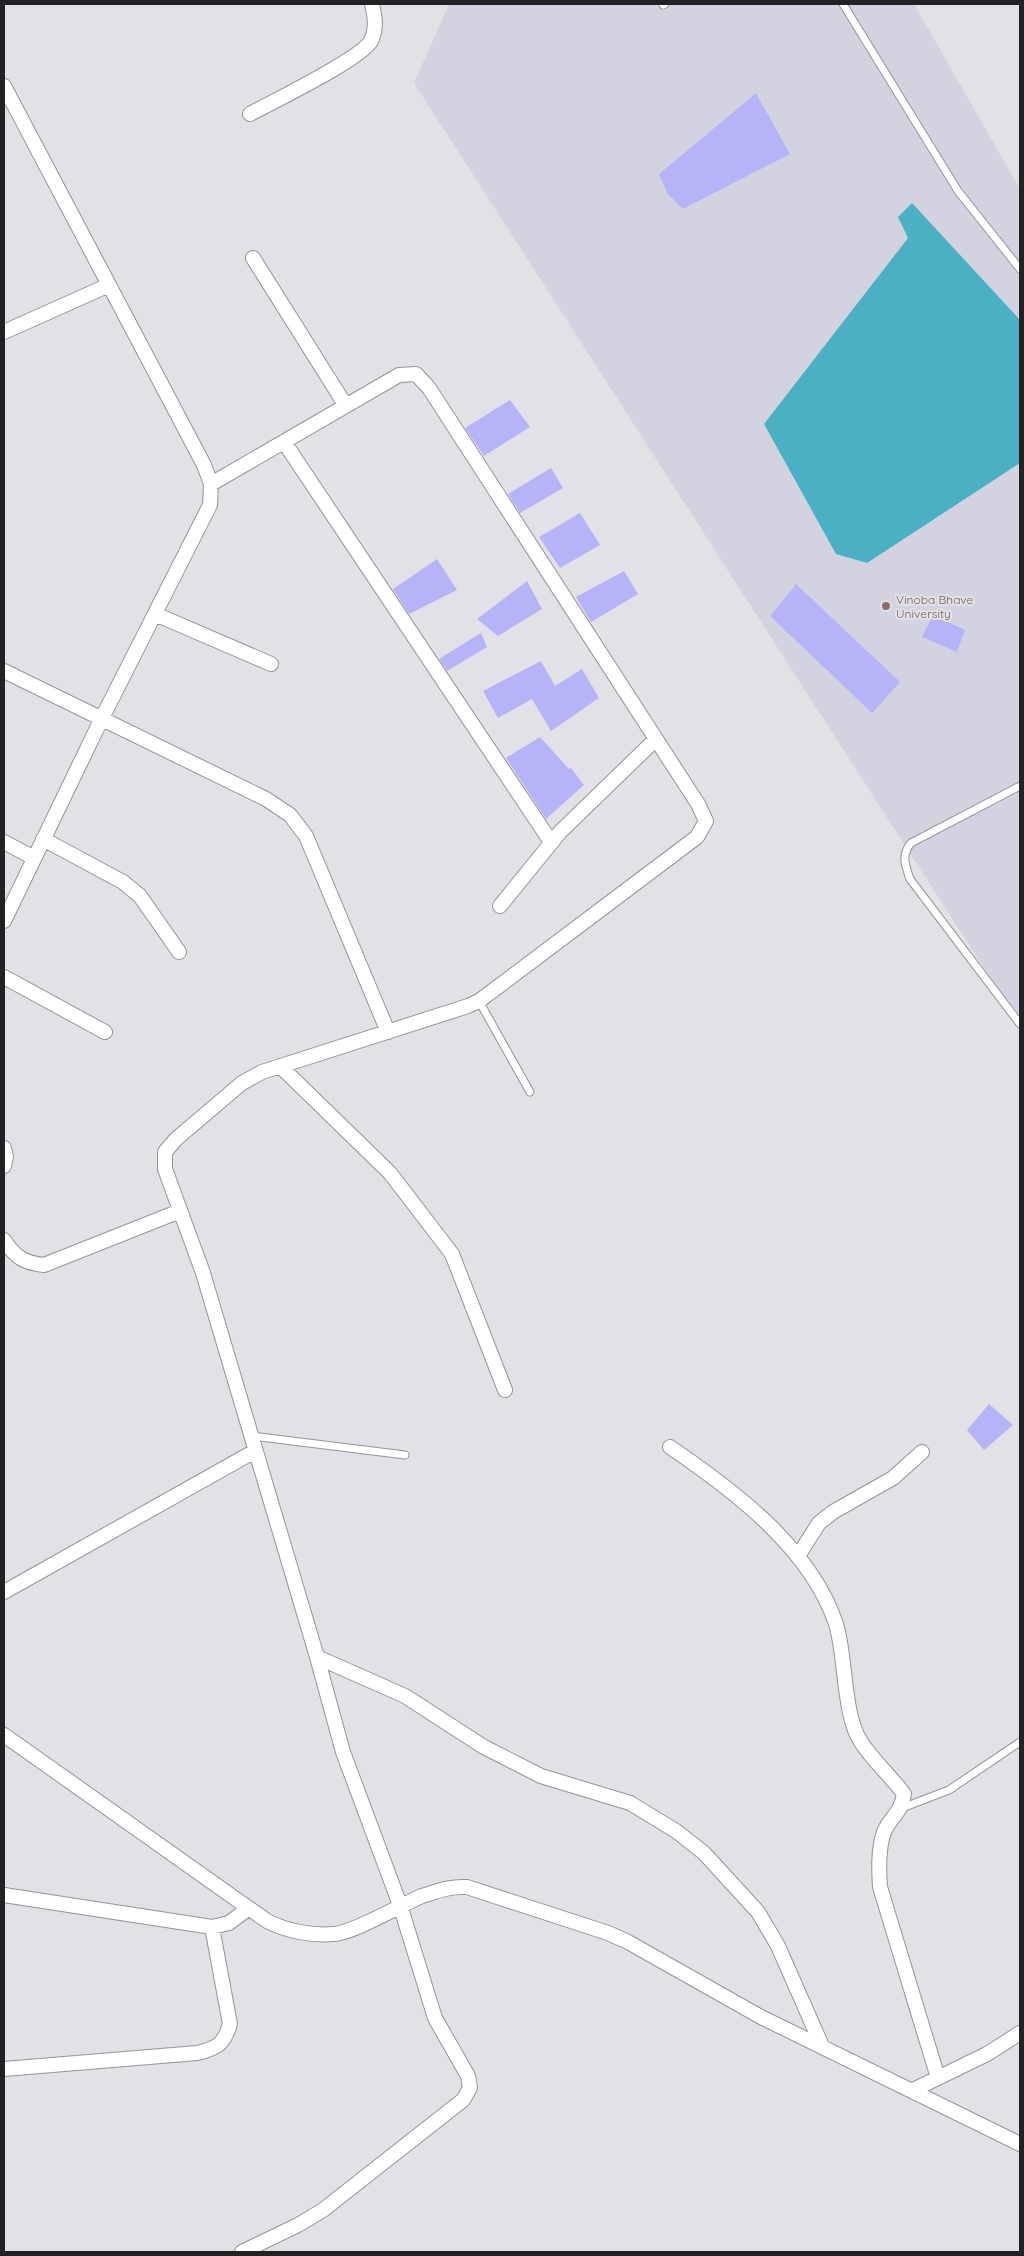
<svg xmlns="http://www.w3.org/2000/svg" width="1024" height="2256" font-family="Quicksand,sans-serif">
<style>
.built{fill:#d3d3e0}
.water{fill:#4ab0c4}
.building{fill:#b7b3f9}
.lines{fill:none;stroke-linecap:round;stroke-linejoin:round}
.service-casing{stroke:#949499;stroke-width:9}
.minor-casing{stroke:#949499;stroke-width:16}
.service{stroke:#fff;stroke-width:7}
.minor{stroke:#fff;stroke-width:14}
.education-dot{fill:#8d6e63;stroke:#e1e1e6;stroke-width:2}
.labels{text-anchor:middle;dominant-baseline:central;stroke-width:4;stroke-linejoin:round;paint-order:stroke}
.education-label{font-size:12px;fill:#785e54;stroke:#e1e1e6;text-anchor:start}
</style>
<rect width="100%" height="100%" fill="#e1e1e6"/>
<path class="built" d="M 449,4 L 914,4 L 1020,189 L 1020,1024 L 414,83 Z"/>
<path class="water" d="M 912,203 L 1020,320 L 1020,463 L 867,563 L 836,554 L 764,424 L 908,238 L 898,217 Z"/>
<path class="building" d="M 756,93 L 790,154 L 683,209 L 667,193 L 659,174 Z
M 510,400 L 530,427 L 484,456 L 465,428 Z
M 551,468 L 563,488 L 520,513 L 508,494 Z
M 580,513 L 600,545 L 560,568 L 539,537 Z
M 437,559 L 457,590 L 409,614 L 393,589 Z
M 624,571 L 638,594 L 591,622 L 576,597 Z
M 527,581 L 542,609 L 498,636 L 477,619 Z
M 796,584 L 900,682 L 872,713 L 770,616 Z
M 933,615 L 965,630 L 957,652 L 922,637 Z
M 481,633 L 487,647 L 447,671 L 439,659 Z
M 541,661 L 555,686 L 582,669 L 599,698 L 551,731 L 532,699 L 498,718 L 483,691 Z
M 540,737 L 569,769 L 571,768 L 584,785 L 546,819 L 506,758 Z
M 989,1404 L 1013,1425 L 984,1450 L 967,1430 Z"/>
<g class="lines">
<g class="service-casing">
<path id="service" d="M 843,4 L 958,191 L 1020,269
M 663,5 L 665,4
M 1020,786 L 911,843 C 901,855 905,865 910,879 L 1020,1024
M 479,1001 L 530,1092
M 252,1436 L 405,1455
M 902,1808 L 949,1790 L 1020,1742"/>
</g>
<g class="minor-casing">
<path id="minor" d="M 4,86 L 204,465 L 211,484 L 210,505 L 101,720 L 4,921
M 250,114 C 272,102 361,59 371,41 C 377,28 375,17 372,4
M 253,258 L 346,406
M 4,332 L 109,285
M 284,442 L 551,842
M 211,484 L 399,375 L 416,374 L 429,388 L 698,804 L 706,821 L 697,837 L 479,1001 L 468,1006 L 262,1072 L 242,1083 L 176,1139 L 165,1152 L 165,1169 L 203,1273 L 317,1657 L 343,1752 L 400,1905 L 435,2018 L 468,2076 L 470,2088 L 463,2100 L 323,2210 L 298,2225 L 242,2252
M 155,614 L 271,664
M 4,671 L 266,799 L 290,815 L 306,836 L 388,1032
M 43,839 L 123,882 L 140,896 L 179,952
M 4,842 L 34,858
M 500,906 L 560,832 L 656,739
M 4,977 L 105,1032
M 280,1066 L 390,1173 L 452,1254 L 505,1390
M 4,1148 L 6,1157 L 4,1166
M 4,1240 C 15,1257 24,1263 44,1265 L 180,1211
M 670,1447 C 733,1490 811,1548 836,1624 C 846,1655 843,1716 861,1742 C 873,1761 891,1776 904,1794 C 901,1814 890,1817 884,1832 C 878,1849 879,1870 880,1887 L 938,2078
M 798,1556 L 819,1523 L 833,1512 L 893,1478 L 922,1452
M 4,1592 L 255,1451
M 317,1657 L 405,1696 L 484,1747 L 541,1776 L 630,1803 L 676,1831 L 704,1853 L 758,1912 L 778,1946 L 822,2046
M 4,1735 L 267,1921 C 286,1931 313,1936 334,1934 C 353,1933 401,1905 422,1896 C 438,1891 450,1886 467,1887 L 608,1933 L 628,1942 L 761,2017 L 1020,2144
M 4,1895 L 212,1927 L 229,1923 L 249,1908
M 4,2069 L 197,2053 C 218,2048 224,2044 230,2024 L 212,1927
M 913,2090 L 987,2054 L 1020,2033"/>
</g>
<use href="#service" class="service"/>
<use href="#minor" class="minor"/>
</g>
<circle class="education-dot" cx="886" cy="606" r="5"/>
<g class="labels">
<g class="education-label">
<text x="896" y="599">Vinoba Bhave<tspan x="896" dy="14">University</tspan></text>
</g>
</g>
<rect width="1024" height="2256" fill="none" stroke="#222224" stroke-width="10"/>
</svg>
